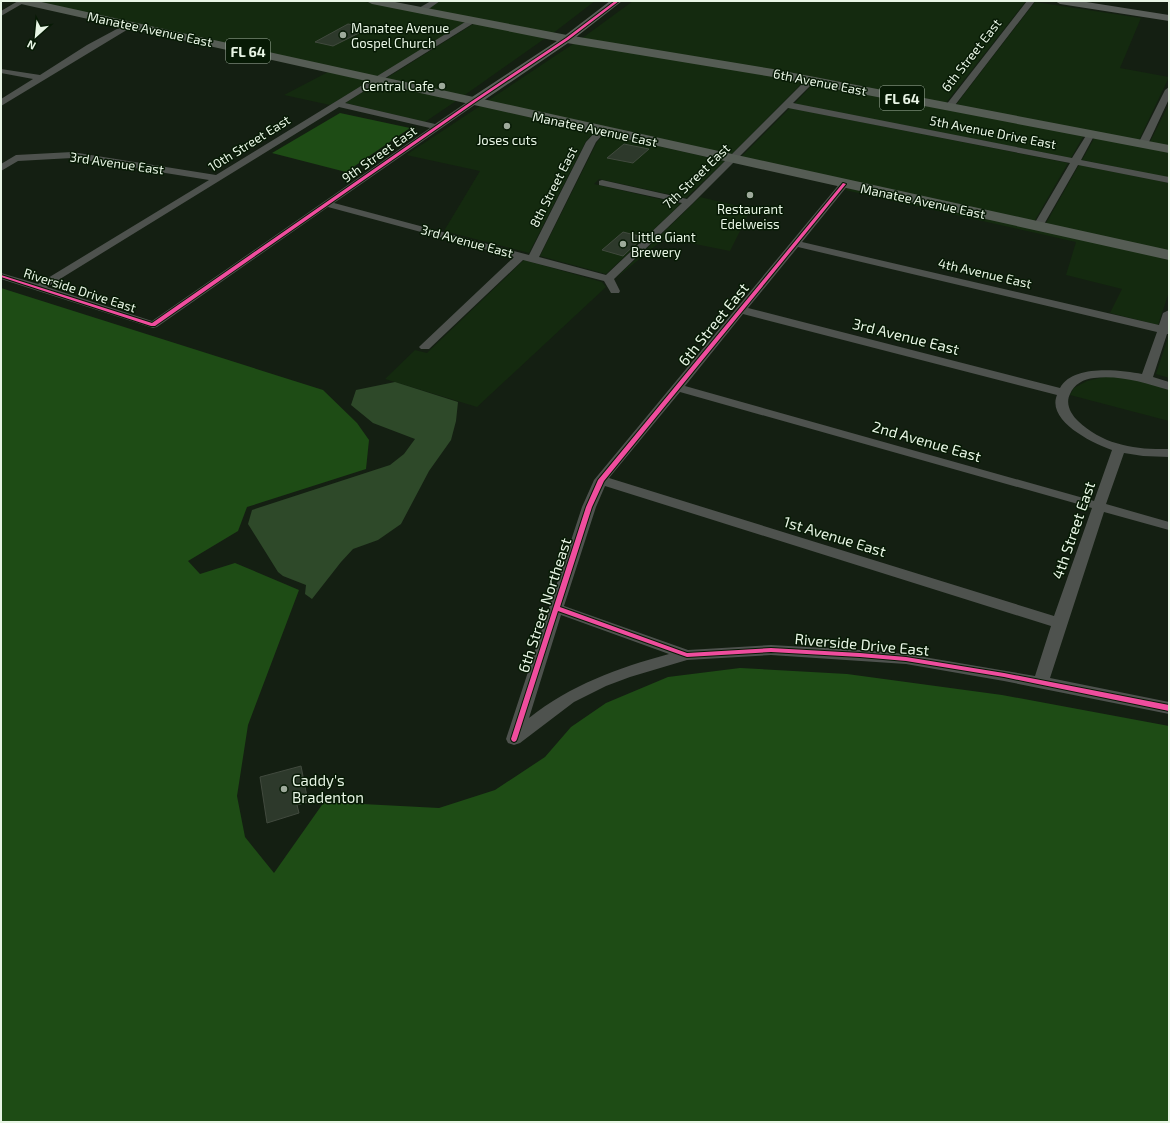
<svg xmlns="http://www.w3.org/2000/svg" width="1170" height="1123" font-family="'Exo 2',sans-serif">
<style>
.built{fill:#142a0f}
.green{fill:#2e4929}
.water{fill:#1e4c15}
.building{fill:#2d392b;stroke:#414a3e}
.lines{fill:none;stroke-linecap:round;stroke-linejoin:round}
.street{fill:#4e524e;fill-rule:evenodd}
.secondary{fill:#595e59;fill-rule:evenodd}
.primary{fill:#555c54;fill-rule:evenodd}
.cycleway-casing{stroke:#071a05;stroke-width:2}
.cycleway{fill:#ef4d9e;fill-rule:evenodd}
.poi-dot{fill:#9eaa9b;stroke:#071a05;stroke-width:1.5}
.labels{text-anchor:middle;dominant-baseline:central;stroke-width:3;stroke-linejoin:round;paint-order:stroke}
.far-poi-label{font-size:13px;fill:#e8f5e5;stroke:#071a05;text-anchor:start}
.far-street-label{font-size:13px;fill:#e8f5e5;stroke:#071a05}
.shield{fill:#071a05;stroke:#a4b3a2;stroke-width:1}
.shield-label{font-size:14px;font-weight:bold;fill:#e8f5e5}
.street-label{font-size:15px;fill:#e8f5e5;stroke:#071a05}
.poi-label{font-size:15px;fill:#e8f5e5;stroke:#071a05;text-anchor:start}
</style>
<rect width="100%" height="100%" fill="#141f12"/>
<path class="built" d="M 32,1 L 361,1 L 467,22 L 377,77 Z
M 440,1 L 595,1 L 552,34 L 426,10 Z
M 633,1 L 1026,1 L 945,104 L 581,39 Z
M 1035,2 L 1141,18 L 1120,68 L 1169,77 L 1139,140 L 955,106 Z
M 475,23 L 547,37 L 462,97 L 385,79 Z
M 576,42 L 804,81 L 730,156 L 486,102 Z
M 328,72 L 370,81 L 330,105 L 284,95 Z
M 378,83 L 456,101 L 425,122 L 345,103 Z
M 814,83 L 1084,135 L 1071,158 L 794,104 Z
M 1169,104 L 1169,146 L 1150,142 Z
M 480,106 L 595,132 L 586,141 L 529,253 L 444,231 L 480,171 L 406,155 Z
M 790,108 L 1068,163 L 1034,222 L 740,158 Z
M 604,134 L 725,161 L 686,198 L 599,179 L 594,184 L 681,204 L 606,274 L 540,256 L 597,142 Z
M 1095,137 L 1169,151 L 1169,178 L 1082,160 Z
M 1079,165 L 1169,183 L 1169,252 L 1045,225 Z
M 847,188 L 1169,258 L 1169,292 L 1158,325 L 1110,313 L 1122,289 L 1066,275 L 1076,242 L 845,190 Z
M 700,197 L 751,209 L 730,251 L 665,238 L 615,279 Z
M 524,260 L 602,282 L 606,287 L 477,407 L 385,379 L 415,350 L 427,353 Z
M 1169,335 L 1169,378 L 1156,374 Z
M 1120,376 L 1169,389 L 1169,421 L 1070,395 L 1074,388 L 1087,381 L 1104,377 Z"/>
<path class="green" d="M 395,382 L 458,402 L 456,421 L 451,440 L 429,471 L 401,524 L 378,540 L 353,549 L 341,562 L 312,599 L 305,594 L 306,585 L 283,576 L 278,572 L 248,524 L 252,510 L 390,465 L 404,454 L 415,439 L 373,423 L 351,405 L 356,390 Z"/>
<path class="water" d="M 340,113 L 410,128 L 346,172 L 272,153 Z
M 1,288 L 323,390 L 357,423 L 369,440 L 366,469 L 247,507 L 238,531 L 188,561 L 200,574 L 235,563 L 299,590 L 248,725 L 237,796 L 245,837 L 274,873 L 324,802 L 439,808 L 495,790 L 545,757 L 571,727 L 606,703 L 668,677 L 740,668 L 847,674 L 1002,695 L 1169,726 L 1169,1122 L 1,1122 Z"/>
<path class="building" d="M 348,24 L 369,28 L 333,46 L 315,42 Z
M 624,144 L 649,149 L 633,163 L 607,158 Z
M 623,232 L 643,237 L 623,256 L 602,250 Z
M 301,766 L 308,802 L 297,805 L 299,813 L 267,823 L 260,777 Z"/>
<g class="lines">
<path class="street" d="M 18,1 L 27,1 L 1,16 L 1,11 Z
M 431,1 L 440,1 L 423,13 L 417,13 L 417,9 Z
M 1027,1 L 1035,1 L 952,109 L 946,109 L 946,105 Z
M 470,19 L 477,21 L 345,103 L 435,124 L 470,100 L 476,100 L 476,104 L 334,203 L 529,255 L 586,142 L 599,128 L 605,128 L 605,132 L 596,142 L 539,257 L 606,275 L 682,203 L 599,185 L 599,181 L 602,180 L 687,199 L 808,78 L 814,78 L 814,82 L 793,103 L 1072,158 L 1087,134 L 1091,131 L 1095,134 L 1081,160 L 1169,177 L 1169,183 L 1078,165 L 1043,226 L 1038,229 L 1033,226 L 1070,163 L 788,108 L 692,204 L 614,279 L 620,291 L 619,293 L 611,293 L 604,281 L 523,260 L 429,349 L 421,349 L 419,347 L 421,345 L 514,257 L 328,207 L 157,327 L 153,328 L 1,279 L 1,273 L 38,284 L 209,180 L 72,158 L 18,161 L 1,171 L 1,164 L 16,155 L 72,152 L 216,175 ZM 339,107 L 430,128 L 152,321 L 47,287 Z
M 128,23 L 135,25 L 1,106 L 1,99 L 33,79 L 1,73 L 1,69 L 40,75 L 87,45 Z
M 1169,87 L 1169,99 L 1148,144 L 1143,147 L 1140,146 L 1138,144 L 1165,90 Z
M 844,181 L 849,184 L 802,242 L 1159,325 L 1163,313 L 1169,310 L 1169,334 L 1167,334 L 1153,377 L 1169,382 L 1169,390 C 1144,383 1121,375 1094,378 C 1084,379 1074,384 1070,394 C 1065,404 1071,414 1078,421 C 1103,445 1136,450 1169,449 L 1169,457 L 1143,456 L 1124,453 L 1106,504 L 1169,522 L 1169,530 L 1104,512 L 1050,678 L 1169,702 L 1169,714 L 1004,681 L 906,664 L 771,655 L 687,660 L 630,677 L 606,686 L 574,702 L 520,743 L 514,745 L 508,743 L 506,739 L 582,507 L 594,480 L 841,182 ZM 798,247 L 1157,332 L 1142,374 C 1120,370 1073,364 1060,388 L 748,308 ZM 743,314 L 1057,395 C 1046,421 1094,444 1112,450 L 1094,501 L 685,386 ZM 680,392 L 1092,508 L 1054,616 L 609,478 ZM 605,486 L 1051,626 L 1035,676 L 906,654 L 860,650 L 771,645 L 688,650 L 564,606 L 596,507 ZM 561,615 L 669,654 C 617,668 571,685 529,718 Z"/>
<path class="secondary" d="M 610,1 L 622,1 L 571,41 L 477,105 L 469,105 L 467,102 L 469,99 L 563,37 Z
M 1055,1 L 1080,1 L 1169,15 L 1169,21 L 1060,4 Z"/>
<path class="primary" d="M 15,1 L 37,1 L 1169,250 L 1169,260 L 21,4 Z
M 366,1 L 390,1 L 567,35 L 773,69 L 1169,145 L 1169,153 L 773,77 L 567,43 L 372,4 Z"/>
<g class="cycleway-casing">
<path id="cycleway" d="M 615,1 L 619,1 L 568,40 L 474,103 L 155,326 L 151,326 L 1,277 L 1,275 L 152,323 L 472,101 L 566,38 Z
M 843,183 L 846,184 L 604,481 L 592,507 L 560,607 L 687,653 L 771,648 L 860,653 L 906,657 L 1004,673 L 1169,705 L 1169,711 L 1004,677 L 906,661 L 860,657 L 771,652 L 687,657 L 558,611 L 517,739 L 516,741 L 514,742 L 512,741 L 511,739 L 586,507 L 598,480 Z"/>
</g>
<use href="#cycleway" class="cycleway"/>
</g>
<g class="poi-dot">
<circle cx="343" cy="35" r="4"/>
<circle cx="442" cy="86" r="4"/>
<circle cx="507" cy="126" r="4"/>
<circle cx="750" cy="195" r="4"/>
<circle cx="623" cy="244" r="4"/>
<circle cx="284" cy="789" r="4"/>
</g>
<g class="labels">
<g class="far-poi-label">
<text x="351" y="28">Manatee Avenue<tspan x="351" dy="15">Gospel Church</tspan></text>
<text x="434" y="86" text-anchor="end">Central Cafe</text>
<text x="507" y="140" text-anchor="middle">Joses cuts</text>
<text x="750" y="209" text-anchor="middle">Restaurant<tspan x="750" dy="15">Edelweiss</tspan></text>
<text x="631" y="237">Little Giant<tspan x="631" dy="15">Brewery</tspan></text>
</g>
<g class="far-street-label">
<text transform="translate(150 29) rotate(12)">Manatee Avenue East</text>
<text transform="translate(971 55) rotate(-52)">6th Street East</text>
<text transform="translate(820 82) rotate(11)">6th Avenue East</text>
<text transform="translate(595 129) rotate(12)">Manatee Avenue East</text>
<text transform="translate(993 132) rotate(11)">5th Avenue Drive East</text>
<text transform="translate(249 143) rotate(-32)">10th Street East</text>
<text transform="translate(379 154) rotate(-35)">9th Street East</text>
<text transform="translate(117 163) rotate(8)">3rd Avenue East</text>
<text transform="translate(696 176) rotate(-44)">7th Street East</text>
<text transform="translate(553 187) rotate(-63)">8th Street East</text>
<text transform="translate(923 201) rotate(12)">Manatee Avenue East</text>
<text transform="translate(467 241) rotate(15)">3rd Avenue East</text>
<text transform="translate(985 273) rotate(13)">4th Avenue East</text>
<text transform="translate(80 290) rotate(18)">Riverside Drive East</text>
</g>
<g class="shield">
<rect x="226" y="39" width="44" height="24" rx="3"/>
<rect x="880" y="86" width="44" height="24" rx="3"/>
</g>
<g class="shield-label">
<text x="248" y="51">FL 64</text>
<text x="902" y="98">FL 64</text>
</g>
<g class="street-label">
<text transform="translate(713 324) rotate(-51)">6th Street East</text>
<text transform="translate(906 336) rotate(14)">3rd Avenue East</text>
<text transform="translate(927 441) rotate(16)">2nd Avenue East</text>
<text transform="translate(1073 530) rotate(-71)">4th Street East</text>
<text transform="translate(835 536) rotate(17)">1st Avenue East</text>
<text transform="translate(544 605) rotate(-72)">6th Street Northeast</text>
<text transform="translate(862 644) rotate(5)">Riverside Drive East</text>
</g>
<g class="poi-label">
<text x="292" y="780">Caddy's<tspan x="292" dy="17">Bradenton</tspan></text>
</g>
</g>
<rect width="1170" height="1123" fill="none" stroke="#e8f5e5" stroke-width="4"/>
<g transform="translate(36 36) rotate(207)" stroke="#071a05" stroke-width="3" paint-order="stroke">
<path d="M0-3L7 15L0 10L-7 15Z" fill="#e8f5e5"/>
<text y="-6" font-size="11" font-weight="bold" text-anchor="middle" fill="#e8f5e5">N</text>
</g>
</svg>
